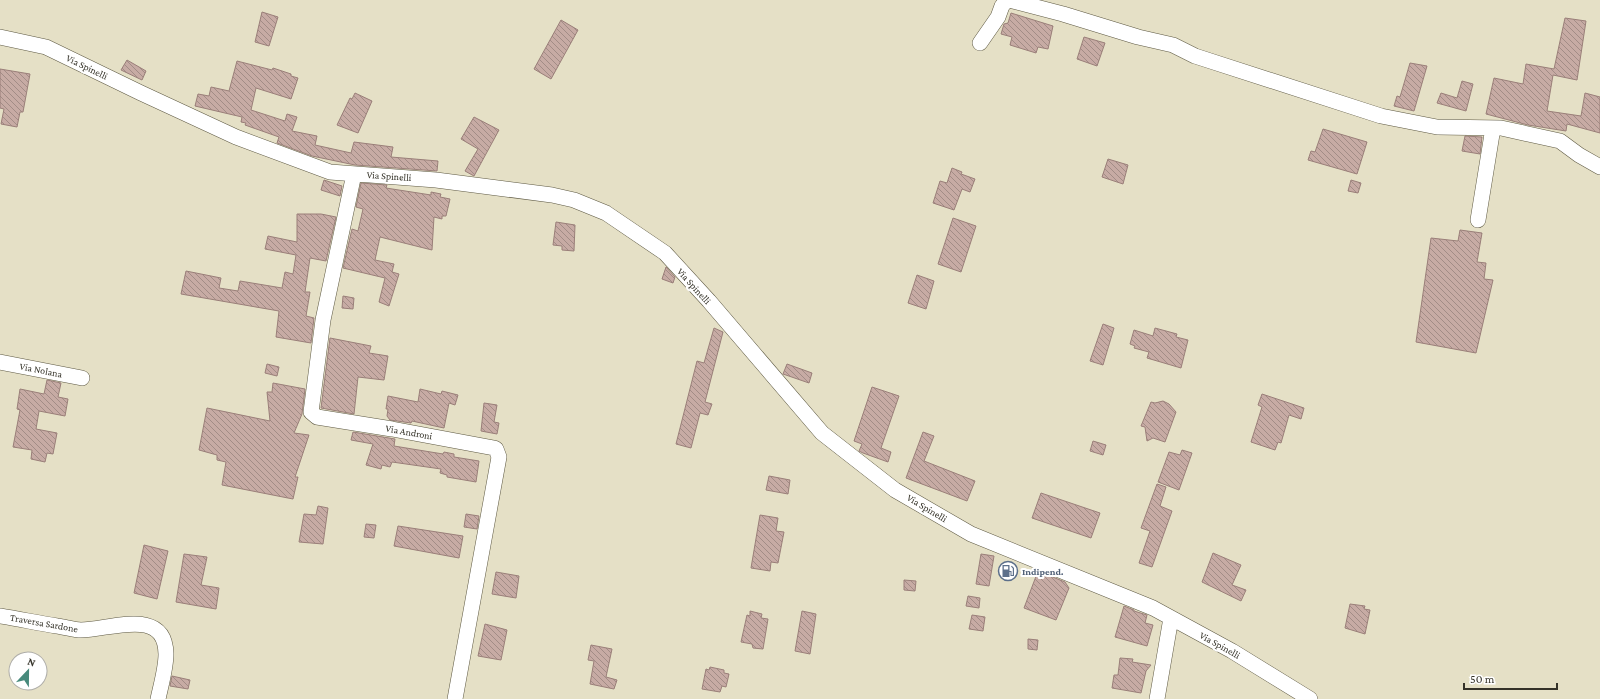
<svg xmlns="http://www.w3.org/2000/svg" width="1600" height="699" font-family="'Crimson Pro',serif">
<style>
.building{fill:url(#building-back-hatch);stroke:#9a7f79}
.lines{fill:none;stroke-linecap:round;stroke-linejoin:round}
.minor-casing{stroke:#5e5943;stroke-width:16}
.minor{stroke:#fff;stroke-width:15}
.labels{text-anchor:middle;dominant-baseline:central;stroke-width:4;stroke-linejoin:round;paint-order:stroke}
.street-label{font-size:10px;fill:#353329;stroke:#fff}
.service-label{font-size:10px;font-weight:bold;fill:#4e5e75;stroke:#fff;text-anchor:start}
</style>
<defs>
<pattern id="building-back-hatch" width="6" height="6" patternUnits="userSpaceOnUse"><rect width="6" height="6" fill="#c7aba4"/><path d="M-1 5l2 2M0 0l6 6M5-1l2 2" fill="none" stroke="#a28c86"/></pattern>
</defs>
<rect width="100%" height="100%" fill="#e5e0c6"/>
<path class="building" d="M 262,12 L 278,17 L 269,46 L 255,42 Z
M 1011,13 L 1053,26 L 1048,49 L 1038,47 L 1036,53 L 1010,45 L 1012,37 L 1001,34 L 1004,24 L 1008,23 Z
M 1565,18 L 1586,21 L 1577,80 L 1553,75 L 1547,111 L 1581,116 L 1585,93 L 1600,97 L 1600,133 L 1567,124 L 1566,131 L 1528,125 L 1486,114 L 1494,78 L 1523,84 L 1526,64 L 1554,69 Z
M 561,20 L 578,30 L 551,79 L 534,69 Z
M 1084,37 L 1105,43 L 1097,66 L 1077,59 Z
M 127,60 L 146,71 L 142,80 L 121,70 Z
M 237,61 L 272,70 L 273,68 L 291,74 L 291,76 L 298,78 L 291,99 L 256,88 L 251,110 L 285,121 L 287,114 L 297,117 L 292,131 L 317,136 L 315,145 L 351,153 L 354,142 L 393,147 L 391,157 L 438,161 L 437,171 L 355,165 L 312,156 L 277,143 L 279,137 L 245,125 L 246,123 L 241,122 L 242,117 L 195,106 L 198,94 L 209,96 L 211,87 L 229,91 Z
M 1410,63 L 1427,66 L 1414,111 L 1394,106 L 1397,96 L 1400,97 Z
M 0,69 L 30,74 L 23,112 L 20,112 L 17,127 L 1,124 L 4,109 L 0,108 Z
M 1462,81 L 1473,84 L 1466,111 L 1437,103 L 1441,93 L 1457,98 Z
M 355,93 L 372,101 L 358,133 L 337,125 L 350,98 L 352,99 Z
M 474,117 L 499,130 L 474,176 L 465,171 L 478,149 L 461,139 Z
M 1323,129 L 1367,142 L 1357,174 L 1308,160 L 1311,151 L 1315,152 Z
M 1465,136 L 1482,137 L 1480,154 L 1462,151 Z
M 1108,159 L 1128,165 L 1123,184 L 1102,177 Z
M 952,168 L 962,172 L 961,174 L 975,179 L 970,192 L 962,189 L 954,210 L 933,203 L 940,181 L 947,183 Z
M 324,180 L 342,186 L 340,196 L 321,190 Z
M 1351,180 L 1361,183 L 1358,193 L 1348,191 Z
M 361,183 L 387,185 L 386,188 L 431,195 L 431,192 L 441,194 L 440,197 L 450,199 L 446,216 L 442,216 L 442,219 L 434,217 L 432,250 L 380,237 L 375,260 L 394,264 L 392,272 L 399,274 L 389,306 L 379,302 L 385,278 L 343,268 L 352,229 L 358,231 L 363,209 L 356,207 Z
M 297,214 L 321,214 L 336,217 L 326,261 L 310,258 L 305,292 L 310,292 L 306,316 L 314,318 L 311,343 L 276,337 L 279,311 L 181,294 L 186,271 L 221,278 L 219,288 L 238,291 L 240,281 L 282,288 L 285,272 L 293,274 L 296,255 L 265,249 L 268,236 L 297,242 Z
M 953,218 L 976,226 L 961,272 L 938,264 Z
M 556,222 L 575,225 L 574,251 L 562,250 L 562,246 L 553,245 Z
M 1460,230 L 1482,233 L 1477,262 L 1486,263 L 1484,279 L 1493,280 L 1476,353 L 1416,342 L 1431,238 L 1458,241 Z
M 666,267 L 675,277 L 673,283 L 662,279 Z
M 917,275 L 934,281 L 926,309 L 908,303 Z
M 343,296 L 354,298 L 353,309 L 342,308 Z
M 1103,324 L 1114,328 L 1103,365 L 1090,361 Z
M 714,328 L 723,332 L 705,402 L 712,404 L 708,415 L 700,413 L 691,448 L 676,444 L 697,361 L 704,363 Z
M 1155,328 L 1177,334 L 1176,337 L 1188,340 L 1181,368 L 1147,358 L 1149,352 L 1134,348 L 1135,346 L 1130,344 L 1134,330 L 1153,336 Z
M 330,338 L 371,346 L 369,353 L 388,356 L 384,380 L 358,377 L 354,414 L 321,408 Z
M 267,364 L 279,367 L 277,376 L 265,373 Z
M 787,364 L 812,373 L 809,383 L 783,374 Z
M 47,380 L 61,383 L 58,397 L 68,399 L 65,416 L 39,411 L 36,429 L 57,433 L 53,454 L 47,453 L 45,462 L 31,459 L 32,450 L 13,447 L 20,410 L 17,409 L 20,389 L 44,394 Z
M 273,383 L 305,389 L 302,414 L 294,433 L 309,435 L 295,477 L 298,477 L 293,499 L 222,485 L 226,462 L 217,460 L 217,455 L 199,450 L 207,408 L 270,421 L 267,392 L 272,392 Z
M 872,387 L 899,396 L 881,448 L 891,452 L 888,462 L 863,453 L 859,451 L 862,444 L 854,441 Z
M 420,389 L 441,394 L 442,391 L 458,395 L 455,405 L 449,403 L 444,428 L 412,421 L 411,423 L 390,420 L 387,416 L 388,409 L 386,409 L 388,396 L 418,402 Z
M 1262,394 L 1304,408 L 1301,419 L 1289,415 L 1281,443 L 1278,442 L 1275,450 L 1251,442 L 1262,407 L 1258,405 Z
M 1163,401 L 1169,404 L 1176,412 L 1165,442 L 1153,438 L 1147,441 L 1145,427 L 1141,426 L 1151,402 L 1155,403 Z
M 484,403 L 497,405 L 494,422 L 499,423 L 497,434 L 481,431 Z
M 353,432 L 395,439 L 394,446 L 443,454 L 444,452 L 454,454 L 454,457 L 479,461 L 476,482 L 447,477 L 447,475 L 440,473 L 441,469 L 392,462 L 390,467 L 382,465 L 381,469 L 366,465 L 373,444 L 351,440 Z
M 923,432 L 934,436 L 924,461 L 975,481 L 967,501 L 906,478 Z
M 1093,441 L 1106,445 L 1103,455 L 1090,451 Z
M 1182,450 L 1192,453 L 1179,490 L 1158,482 L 1169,452 L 1180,455 Z
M 769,476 L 790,480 L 788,494 L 766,490 Z
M 1157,484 L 1166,487 L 1160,506 L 1172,511 L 1152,567 L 1139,563 L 1150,531 L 1141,528 Z
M 1041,493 L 1100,513 L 1091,538 L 1032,518 Z
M 318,506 L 328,508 L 323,544 L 299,542 L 304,514 L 316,515 Z
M 466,514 L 479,516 L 477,529 L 464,527 Z
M 760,515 L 778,518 L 776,531 L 784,532 L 778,563 L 771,562 L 770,571 L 751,568 Z
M 366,524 L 376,525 L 374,538 L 364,537 Z
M 398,526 L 463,536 L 459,558 L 394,546 Z
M 144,545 L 168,551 L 157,599 L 134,593 Z
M 1213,553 L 1241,565 L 1232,585 L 1246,590 L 1241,601 L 1202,582 Z
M 184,554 L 207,557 L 201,585 L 219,588 L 216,609 L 176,602 Z
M 981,554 L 994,556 L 989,586 L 976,584 Z
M 1038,571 L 1065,582 L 1069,588 L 1056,620 L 1024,608 Z
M 496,572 L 519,576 L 516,598 L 492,594 Z
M 904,580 L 916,581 L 915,591 L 904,590 Z
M 968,596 L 980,598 L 979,608 L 966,606 Z
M 1350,604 L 1365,606 L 1364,609 L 1370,610 L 1365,634 L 1345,628 Z
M 1124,606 L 1134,610 L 1134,611 L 1147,615 L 1145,623 L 1153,625 L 1147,646 L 1115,637 Z
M 750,611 L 762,614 L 761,618 L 768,619 L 763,649 L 753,648 L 752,644 L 741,642 L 747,615 L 750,616 Z
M 802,611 L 816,614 L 810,654 L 795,651 Z
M 972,615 L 985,617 L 983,631 L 969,629 Z
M 485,624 L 507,630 L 501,660 L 478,656 Z
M 1028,639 L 1038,640 L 1037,650 L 1028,649 Z
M 591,645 L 612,649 L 606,677 L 617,680 L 614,689 L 590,684 L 594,661 L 588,660 Z
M 1120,658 L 1133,659 L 1132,662 L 1151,665 L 1146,671 L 1141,693 L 1112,688 L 1114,675 L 1118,675 Z
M 710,667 L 724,670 L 724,673 L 729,674 L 726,687 L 722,686 L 720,692 L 702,689 L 706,669 L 709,670 Z
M 172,676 L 190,680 L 188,689 L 170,686 Z"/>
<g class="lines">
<g class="minor-casing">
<path id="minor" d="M 1009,0 L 1063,14 L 1138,37 L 1173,45 L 1195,56 L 1381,116 L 1437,127 L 1501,128 L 1560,141 L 1579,155 L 1600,167
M 0,37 L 46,47 L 141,93 L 236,137 L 330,172 L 436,180 L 552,195 L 574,200 L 606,213 L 665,253 L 709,301 L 822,433 L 895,490 L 971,534 L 1153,608 L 1232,651 L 1310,699
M 980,43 L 998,17 L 1002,6 L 1007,0
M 354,174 L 323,320 L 311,412 L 317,417 L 392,429 L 494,448 L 496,449 L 499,457 L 455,699
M 1478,220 L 1493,128
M 0,362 L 82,378
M 0,616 C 19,619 38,623 57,626 C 65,627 74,630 81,630 C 110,630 165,606 166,654 C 166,668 161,685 158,699
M 1157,699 L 1171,618"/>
</g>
<use href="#minor" class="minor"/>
</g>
<defs>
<g id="fuel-ring" transform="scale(1)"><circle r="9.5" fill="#fff" stroke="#5c6f8a" stroke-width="1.5"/><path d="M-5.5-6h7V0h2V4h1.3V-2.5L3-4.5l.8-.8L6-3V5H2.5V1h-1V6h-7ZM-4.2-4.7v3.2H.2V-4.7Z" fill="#5c6f8a"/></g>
</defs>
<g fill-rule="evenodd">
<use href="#fuel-ring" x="1008" y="571"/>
</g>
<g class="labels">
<g class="street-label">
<text transform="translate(87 67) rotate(26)">Via Spinelli</text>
<text transform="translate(389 176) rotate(4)">Via Spinelli</text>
<text transform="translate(694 286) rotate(48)">Via Spinelli</text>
<text transform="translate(41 370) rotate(11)">Via Nolana</text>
<text transform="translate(409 432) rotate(10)">Via Androni</text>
<text transform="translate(927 508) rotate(31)">Via Spinelli</text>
<text transform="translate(44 623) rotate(10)">Traversa Sardone</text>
<text transform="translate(1220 645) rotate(29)">Via Spinelli</text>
</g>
<g class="service-label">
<text x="1022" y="571">Indipend.</text>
</g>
</g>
<g transform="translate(28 671) rotate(22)"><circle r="19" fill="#ffffff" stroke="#aeada9"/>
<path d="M0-3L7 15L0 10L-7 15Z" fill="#478a7c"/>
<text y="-6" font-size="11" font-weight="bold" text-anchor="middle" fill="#353329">N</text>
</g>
<path d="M1464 683v6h93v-6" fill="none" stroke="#353329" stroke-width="2"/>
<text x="1470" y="683" font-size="12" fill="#353329" stroke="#ffffff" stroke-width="3" paint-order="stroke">50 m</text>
</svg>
